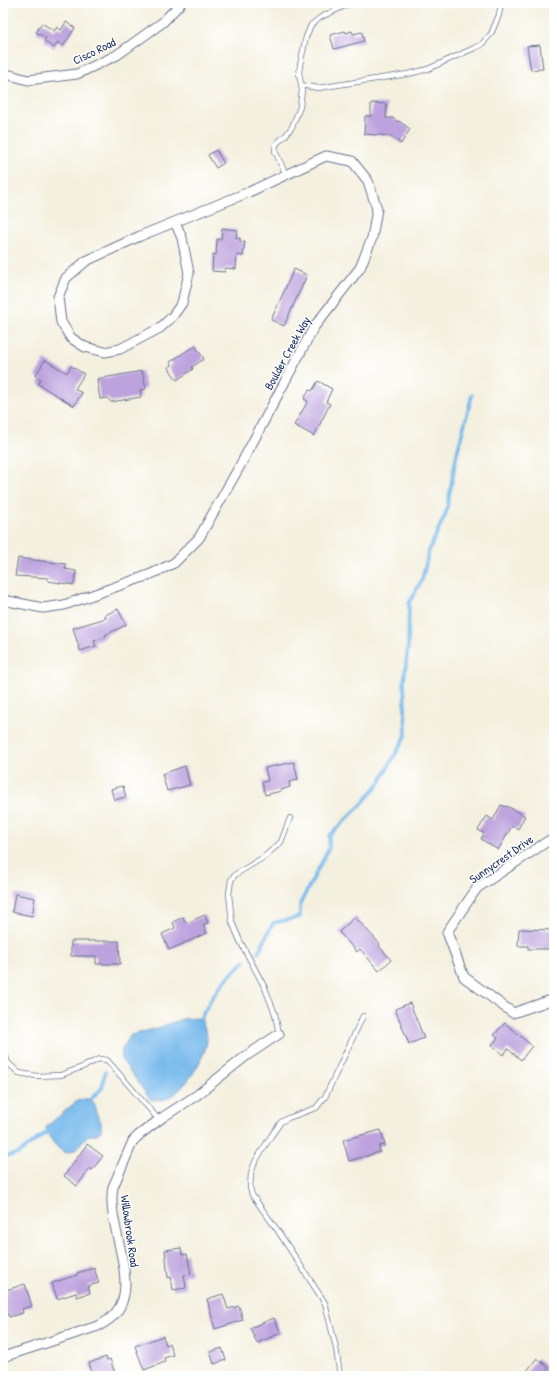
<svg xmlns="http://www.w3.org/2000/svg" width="557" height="1379" font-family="'Patrick Hand',sans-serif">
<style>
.water{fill:#76b9ec;stroke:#4874a5}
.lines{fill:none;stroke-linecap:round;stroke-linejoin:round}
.stream{stroke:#76b9ec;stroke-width:3.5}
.building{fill:#bda3de}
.lane-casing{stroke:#67738b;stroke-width:6}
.street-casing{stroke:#67738b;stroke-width:11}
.lane{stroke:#fff;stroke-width:4.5}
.street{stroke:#fff;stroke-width:9}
.labels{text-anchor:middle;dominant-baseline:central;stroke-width:3;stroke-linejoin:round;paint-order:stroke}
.street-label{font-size:12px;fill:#1b2f5e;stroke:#fff}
</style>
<rect width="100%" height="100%" fill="#fff"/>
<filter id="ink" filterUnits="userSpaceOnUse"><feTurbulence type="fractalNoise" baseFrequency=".025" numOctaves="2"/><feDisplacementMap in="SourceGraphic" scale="8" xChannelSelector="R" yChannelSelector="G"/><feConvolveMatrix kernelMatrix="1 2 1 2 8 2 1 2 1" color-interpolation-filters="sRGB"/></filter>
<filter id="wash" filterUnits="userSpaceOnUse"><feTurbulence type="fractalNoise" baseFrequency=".012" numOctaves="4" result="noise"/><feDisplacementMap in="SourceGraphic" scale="16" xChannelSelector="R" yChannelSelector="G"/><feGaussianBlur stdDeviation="0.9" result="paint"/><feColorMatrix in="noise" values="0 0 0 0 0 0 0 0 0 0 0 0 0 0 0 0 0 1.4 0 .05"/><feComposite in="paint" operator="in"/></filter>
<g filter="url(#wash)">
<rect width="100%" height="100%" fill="#f4f0df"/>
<path class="water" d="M 201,1018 C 203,1025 208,1036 207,1042 C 203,1061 188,1085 172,1096 C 166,1100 158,1100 151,1100 L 121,1059 L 122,1049 L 131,1035 L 158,1028 L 182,1019 Z
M 84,1099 L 91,1099 L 95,1105 L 96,1113 L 101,1122 L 101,1131 L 95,1135 L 88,1135 L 75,1150 L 65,1153 C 57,1148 47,1137 46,1127 L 77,1101 Z"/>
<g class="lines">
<path class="stream" d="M 258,953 L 273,923 L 300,917 L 300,904 L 329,848 L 329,836 L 361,805 L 380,782 L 406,735 L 404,681 L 408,646 L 409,603 L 422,580 L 429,550 L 446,513 L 457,453 L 472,395
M 201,1018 C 213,993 224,980 245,961
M 91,1099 L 102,1088 L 105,1072
M 3,1157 L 18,1154 L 47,1132"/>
</g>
<g id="blocks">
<path class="building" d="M 66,22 L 75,28 L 63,46 L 58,42 L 54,48 L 44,41 L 46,38 L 36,32 L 42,23 L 54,31 L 57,27 L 61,30 Z
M 345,31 L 346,33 L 352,31 L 353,34 L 362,32 L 364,41 L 334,49 L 330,35 Z
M 540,45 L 543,69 L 531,70 L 527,46 Z
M 371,103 L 387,104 L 386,118 L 393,118 L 398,122 L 399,121 L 410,129 L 401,144 L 391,136 L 364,134 L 365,116 L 371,116 Z
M 216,150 L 224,163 L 216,168 L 208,155 Z
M 222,228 L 237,230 L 236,238 L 240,238 L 240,242 L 245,242 L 243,256 L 237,255 L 236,269 L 225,268 L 225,272 L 212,271 L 213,254 L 216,255 L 217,239 L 221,239 Z
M 294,269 L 307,275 L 284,326 L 271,320 Z
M 195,346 L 204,359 L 192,367 L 193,369 L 177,380 L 168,367 L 172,365 L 170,362 L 191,348 L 192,349 Z
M 45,360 L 67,373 L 71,366 L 84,374 L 75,389 L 82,393 L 74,406 L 38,384 L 41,379 L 35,376 Z
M 142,371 L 146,389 L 140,390 L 141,397 L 111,402 L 107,398 L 100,399 L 97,379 Z
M 318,381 L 332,389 L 326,402 L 330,404 L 314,436 L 294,425 L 308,401 L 304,399 L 309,390 L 312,391 Z
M 18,558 L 66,564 L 65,569 L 76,571 L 74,585 L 48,581 L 48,578 L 15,576 Z
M 118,609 L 126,625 L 105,635 L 106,637 L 94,641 L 96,646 L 80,651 L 73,628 L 106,618 L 105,615 Z
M 294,762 L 298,780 L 289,782 L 290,787 L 281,790 L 281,791 L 265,795 L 262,782 L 268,781 L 265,768 Z
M 185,766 L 190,785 L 167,791 L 162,774 Z
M 123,786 L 126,797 L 114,800 L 111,789 Z
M 501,805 L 506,807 L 507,806 L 525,816 L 518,829 L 512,826 L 498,850 L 481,839 L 484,833 L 478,830 L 487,816 L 493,820 Z
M 15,894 L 35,898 L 32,916 L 12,912 Z
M 205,915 L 208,923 L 203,925 L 207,933 L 169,950 L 162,934 L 175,928 L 173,922 L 183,917 L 186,923 Z
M 355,917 L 380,944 L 379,946 L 391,960 L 379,971 L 360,949 L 357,952 L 339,932 Z
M 519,929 L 554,930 L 554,948 L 551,947 L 551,949 L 528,949 L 528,946 L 518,946 Z
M 71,941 L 119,941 L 120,964 L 96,964 L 96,956 L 71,956 Z
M 410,1003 L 424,1038 L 409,1044 L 395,1009 Z
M 505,1023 L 532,1046 L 521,1060 L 508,1049 L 503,1055 L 492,1045 L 498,1038 L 494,1035 Z
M 381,1130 L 385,1145 L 379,1146 L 380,1152 L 349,1161 L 343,1140 Z
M 87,1144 L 103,1156 L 92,1170 L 90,1168 L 77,1186 L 64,1176 Z
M 181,1248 L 182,1255 L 187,1254 L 191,1274 L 184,1275 L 186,1288 L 173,1290 L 171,1277 L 168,1278 L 165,1250 Z
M 94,1268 L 99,1283 L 88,1286 L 90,1293 L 77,1297 L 76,1293 L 57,1299 L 52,1283 L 77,1275 L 77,1273 Z
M 25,1284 L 32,1306 L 22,1309 L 23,1313 L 9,1317 L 8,1314 L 3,1315 L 3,1296 L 8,1295 L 6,1290 Z
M 223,1294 L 228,1309 L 239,1306 L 243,1320 L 215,1329 L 207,1299 Z
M 274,1318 L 281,1333 L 257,1343 L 250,1328 Z
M 163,1336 L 166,1345 L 169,1343 L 173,1355 L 164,1358 L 165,1362 L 144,1370 L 135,1346 Z
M 222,1348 L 226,1360 L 214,1364 L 210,1352 Z
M 106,1357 L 107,1360 L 110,1359 L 116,1376 L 93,1376 L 89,1363 Z
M 537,1358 L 549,1368 L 543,1376 L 523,1376 Z"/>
</g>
</g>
<g filter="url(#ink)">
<use href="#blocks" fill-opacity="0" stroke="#67738b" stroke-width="1"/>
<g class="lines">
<g class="lane-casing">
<path id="lane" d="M 301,85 L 318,88 L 408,74 L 428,69 L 481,45 L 491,34 L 499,15 L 501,3
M 286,175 L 275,151 L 276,144 L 286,135 L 292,127 L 300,107 L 302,90 L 299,73 L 300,65 L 306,37 L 311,25 L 321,17 L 351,3
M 279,1034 L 275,1014 L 265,988 L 240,941 L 232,922 L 229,894 L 231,880 L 236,874 L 264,857 L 281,842 L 290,818
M 3,1049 L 8,1063 L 19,1073 L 37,1076 L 61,1075 L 85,1066 L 99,1059 L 107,1060 L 159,1120
M 340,1376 L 336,1348 L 325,1303 L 278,1231 L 252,1195 L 250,1188 L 251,1173 L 255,1162 L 271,1136 L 281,1122 L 288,1118 L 316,1108 L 325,1097 L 363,1016"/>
</g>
<g class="street-casing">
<path id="street" d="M 3,73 L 28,80 L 77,74 L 117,55 L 163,22 L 181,3
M 3,600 L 43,608 L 64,605 L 149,575 L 174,563 L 199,538 L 241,464 L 314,327 L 360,268 L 372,238 L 377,209 L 368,181 L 352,161 L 326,156 L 249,192 L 140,236 L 86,261 L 66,278 L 58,297 L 61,322 L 71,338 L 85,347 L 105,352 L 120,349 L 160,328 L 172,317 L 182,303 L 189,273 L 182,238 L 175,222
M 548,841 L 477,888 L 447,932 L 464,977 L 513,1013 L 554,999
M 3,1357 L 98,1326 C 154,1301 104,1231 113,1187 L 133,1141 L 139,1135 L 163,1117 L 197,1095 L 246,1056 L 279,1034"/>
</g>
<use href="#lane" class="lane"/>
<use href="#street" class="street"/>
</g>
</g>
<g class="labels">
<g class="street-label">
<text transform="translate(94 51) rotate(-26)">Cisco Road</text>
<text transform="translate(287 353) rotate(-61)">Boulder Creek Way</text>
<text transform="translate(501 859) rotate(-35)">Sunnycrest Drive</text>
<text transform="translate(130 1231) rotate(82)">Willowbrook Road</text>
</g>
</g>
<rect width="557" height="1379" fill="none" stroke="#fff" stroke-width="16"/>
</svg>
